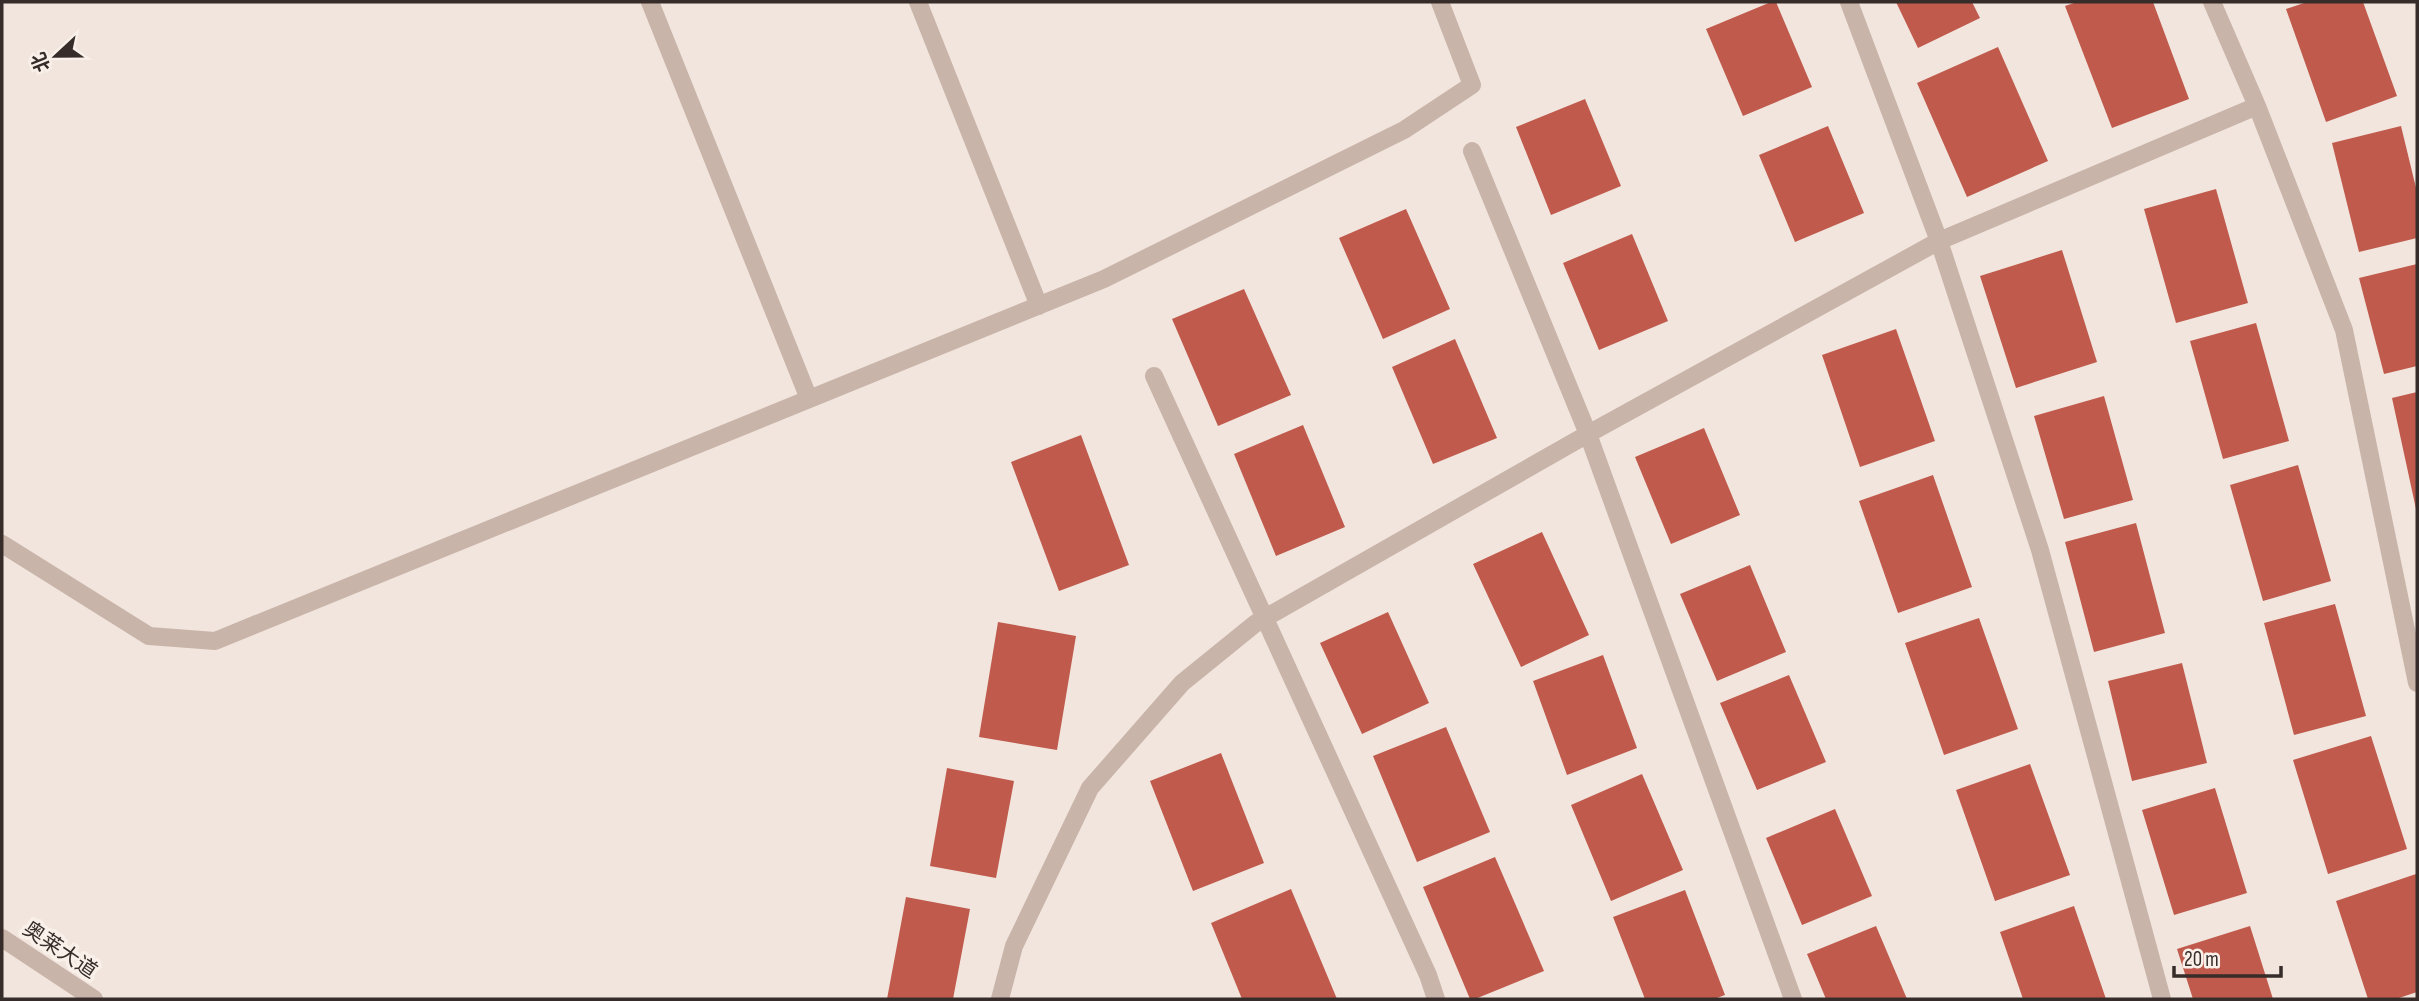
<svg xmlns="http://www.w3.org/2000/svg" width="2419" height="1001" font-family="'Sofia Sans Condensed','Noto Sans SC',sans-serif">
<style>
.building{fill:#c05a4c}
.lines{fill:none;stroke-linecap:round;stroke-linejoin:round}
.minor{stroke:#c9b4a9;stroke-width:18}
.labels{text-anchor:middle;dominant-baseline:central;stroke-width:7;stroke-linejoin:round;paint-order:stroke}
.street-label{font-size:21px;fill:#362c29;stroke:#f9f0e9}
</style>
<rect width="100%" height="100%" fill="#f1e5dd"/>
<path class="building" d="M 1771,2 L 1776,2 L 1812,87 L 1743,116 L 1706,29 Z
M 1896,2 L 1972,2 L 1980,18 L 1918,48 Z
M 2077,2 L 2153,2 L 2189,99 L 2112,128 L 2065,6 Z
M 2307,2 L 2363,2 L 2397,96 L 2326,122 L 2286,9 Z
M 1998,47 L 2048,161 L 1967,197 L 1917,83 Z
M 1585,99 L 1621,186 L 1551,215 L 1516,127 Z
M 1828,126 L 1864,213 L 1795,242 L 1759,155 Z
M 2401,126 L 2417,192 L 2417,238 L 2359,252 L 2332,143 Z
M 2216,189 L 2248,303 L 2176,323 L 2144,209 Z
M 1406,209 L 1450,309 L 1383,339 L 1339,238 Z
M 1632,234 L 1668,321 L 1599,350 L 1563,263 Z
M 2062,250 L 2097,362 L 2016,388 L 1980,276 Z
M 2417,264 L 2417,366 L 2384,374 L 2359,278 Z
M 1244,289 L 1291,395 L 1218,426 L 1172,319 Z
M 2256,323 L 2289,441 L 2223,459 L 2190,341 Z
M 1896,329 L 1935,441 L 1860,467 L 1822,355 Z
M 1455,339 L 1497,438 L 1433,464 L 1392,367 Z
M 2417,392 L 2417,509 L 2416,509 L 2392,398 Z
M 2104,396 L 2133,500 L 2064,519 L 2034,416 Z
M 1303,425 L 1345,527 L 1276,556 L 1234,454 Z
M 1704,428 L 1740,515 L 1671,544 L 1635,457 Z
M 1081,435 L 1129,565 L 1059,591 L 1011,462 Z
M 2298,465 L 2331,581 L 2263,601 L 2230,485 Z
M 1933,475 L 1972,587 L 1898,613 L 1859,501 Z
M 2136,523 L 2165,633 L 2094,652 L 2065,542 Z
M 1542,532 L 1589,635 L 1521,667 L 1473,564 Z
M 1750,565 L 1786,652 L 1717,681 L 1680,594 Z
M 2335,604 L 2366,716 L 2294,735 L 2264,623 Z
M 1388,612 L 1429,703 L 1362,734 L 1320,643 Z
M 1979,618 L 2018,729 L 1944,755 L 1905,643 Z
M 998,622 L 1076,636 L 1057,750 L 979,737 Z
M 1603,655 L 1637,748 L 1567,775 L 1533,681 Z
M 2182,663 L 2207,763 L 2132,781 L 2108,681 Z
M 1789,675 L 1826,762 L 1757,790 L 1720,703 Z
M 1446,727 L 1490,832 L 1417,862 L 1373,756 Z
M 2371,736 L 2407,849 L 2328,874 L 2293,760 Z
M 1221,753 L 1264,863 L 1193,891 L 1150,781 Z
M 2030,764 L 2070,875 L 1995,901 L 1956,790 Z
M 947,768 L 1014,781 L 996,878 L 930,866 Z
M 1642,774 L 1683,870 L 1611,901 L 1571,805 Z
M 2215,788 L 2247,893 L 2174,915 L 2142,810 Z
M 1835,809 L 1872,896 L 1802,925 L 1766,838 Z
M 1495,857 L 1544,971 L 1475,999 L 1470,999 L 1423,887 Z
M 2416,874 L 2417,992 L 2396,999 L 2368,999 L 2336,901 Z
M 1291,889 L 1337,999 L 1242,999 L 1211,923 Z
M 1685,890 L 1725,995 L 1714,999 L 1645,999 L 1613,917 Z
M 906,897 L 970,909 L 953,999 L 887,999 Z
M 2074,906 L 2106,999 L 2023,999 L 2000,932 Z
M 1876,926 L 1907,999 L 1826,999 L 1807,954 Z
M 2250,926 L 2273,999 L 2193,999 L 2177,949 Z"/>
<g class="lines">
<path class="minor" d="M 650,2 L 809,399
M 918,2 L 1039,306
M 1849,2 L 1939,241 L 2040,550 L 2162,999
M 2212,2 L 2257,106
M 1472,151 L 1588,434 L 1793,999
M 1154,376 L 1428,975 L 1436,999
M 2,544 L 149,636 L 215,641 L 1104,279 L 1404,130 L 1472,85 L 1440,2
M 2,938 L 94,999
M 1000,999 L 1014,946 L 1090,788 L 1182,683 L 1256,623 L 1588,434 L 1939,241 L 2257,106 L 2344,330 L 2417,683"/>
</g>
<g class="labels">
<g class="street-label">
<text transform="translate(60 950) rotate(34)">奥莱大道</text>
</g>
</g>
<rect width="2419" height="1001" fill="none" stroke="#362c29" stroke-width="7"/>
<g transform="translate(56 56) rotate(248)" stroke="#f9f0e9" stroke-width="5" paint-order="stroke">
<path d="M0-5L12 26L0 18L-12 26Z" fill="#362c29"/>
<text y="-10" font-size="19" font-weight="bold" text-anchor="middle" fill="#362c29">北</text>
</g>
<path d="M2174 966v10h107v-10" fill="none" stroke="#362c29" stroke-width="3.5"/>
<text x="2184" y="966" font-size="21" fill="#362c29" stroke="#f9f0e9" stroke-width="5" paint-order="stroke">20 m</text>
</svg>
